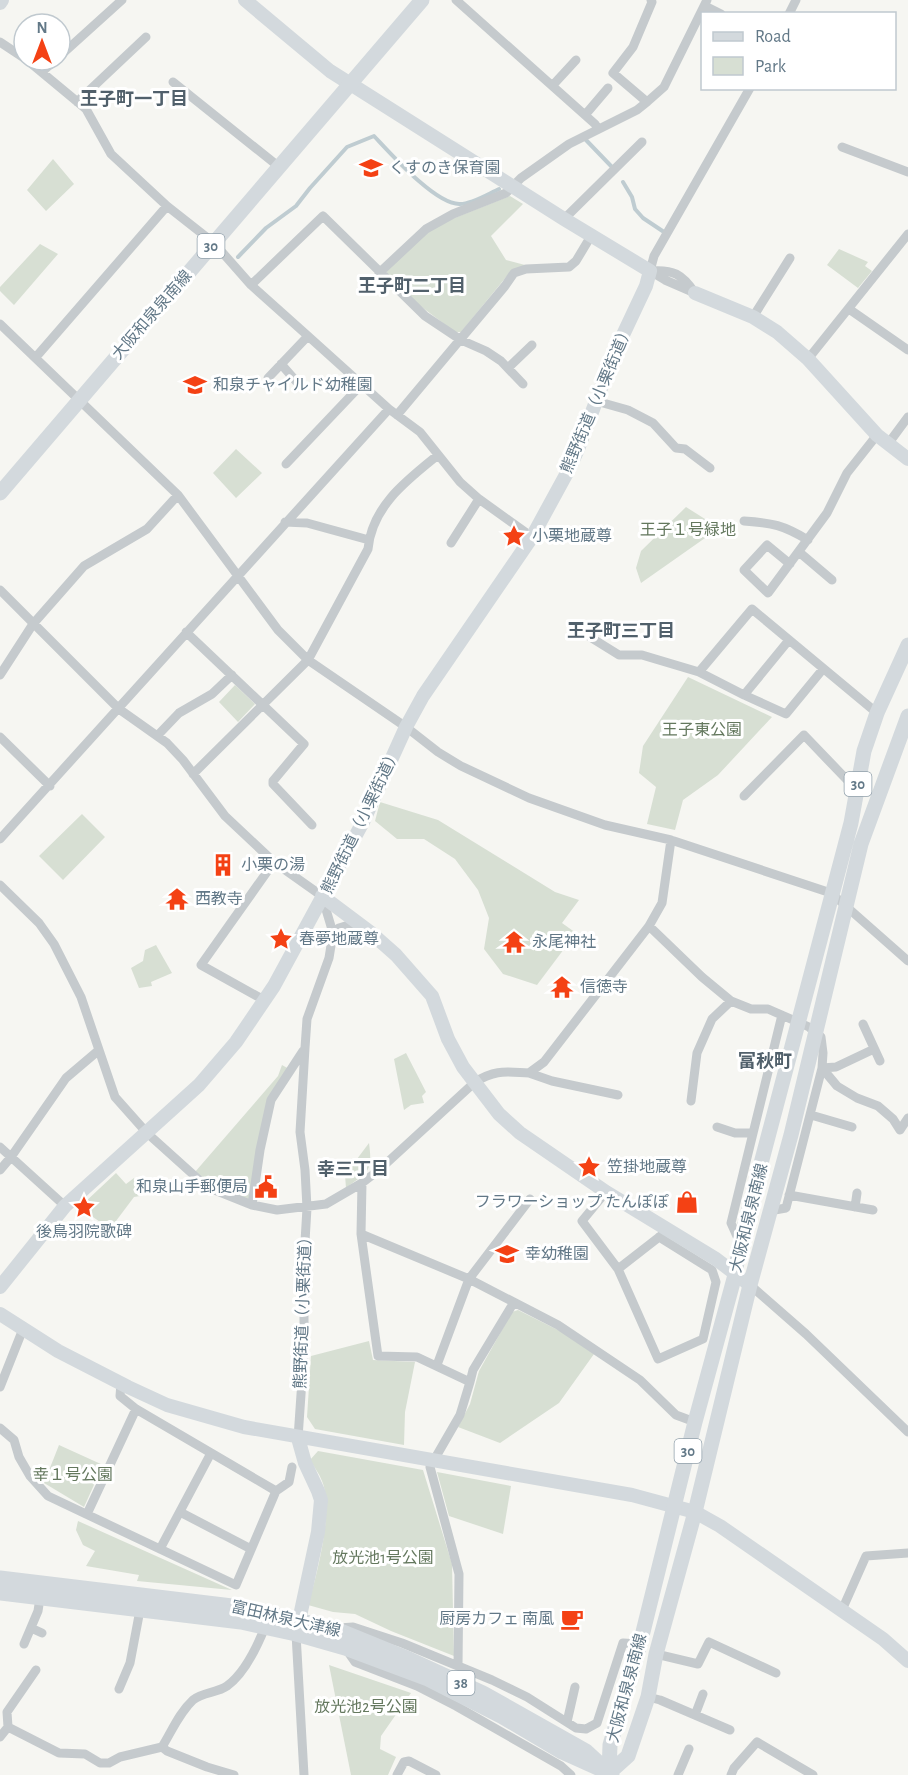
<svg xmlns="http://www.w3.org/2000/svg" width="908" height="1775" font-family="'Alegreya Sans','Noto Sans JP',sans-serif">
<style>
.green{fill:#d7dfd3}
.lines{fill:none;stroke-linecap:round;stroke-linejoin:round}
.stream{stroke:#bfccd1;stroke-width:4}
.street{stroke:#c5cacd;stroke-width:9}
.secondary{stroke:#d3d9dd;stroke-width:14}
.primary{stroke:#d3d9dd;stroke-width:15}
.labels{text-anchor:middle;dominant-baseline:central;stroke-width:6;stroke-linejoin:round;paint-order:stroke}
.shield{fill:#fff;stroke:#91a0ab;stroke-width:1.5}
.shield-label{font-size:15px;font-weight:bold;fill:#627887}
.poi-label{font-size:16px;fill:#627887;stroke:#fff;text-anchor:start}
.street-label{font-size:16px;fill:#627887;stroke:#fff}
.park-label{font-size:16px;fill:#64785e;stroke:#fff}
.neighbourhood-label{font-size:18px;font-weight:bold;fill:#51606b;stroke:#fff}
</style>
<rect width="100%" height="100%" fill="#f6f6f2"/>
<path class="green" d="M 53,159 L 74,184 L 46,211 L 27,190 Z
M 510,196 L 523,204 L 491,236 L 506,260 L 525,265 L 511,271 L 461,332 L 455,332 L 415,302 L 387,274 L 387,268 L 428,232 L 452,219 Z
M 40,244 L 58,254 L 14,305 L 0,291 L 0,287 Z
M 839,249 L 868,262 L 865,266 L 872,271 L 858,288 L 827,265 Z
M 236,449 L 262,473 L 236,498 L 213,473 Z
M 686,507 L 705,519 L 725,524 L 641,583 L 636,568 L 641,551 Z
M 688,677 L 772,717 L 718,775 L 683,800 L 675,830 L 647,824 L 656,787 L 639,773 L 643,746 Z
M 235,685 L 255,704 L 238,722 L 219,702 Z
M 380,802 L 438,820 L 555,892 L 579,900 L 562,923 L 576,933 L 537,985 L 503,974 L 484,949 L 489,918 L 478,890 L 455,859 L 424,839 L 397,839 L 375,821 Z
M 82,814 L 105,837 L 63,880 L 39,856 Z
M 156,945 L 172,973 L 151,982 L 152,986 L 139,988 L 131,968 L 143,961 L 145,950 Z
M 406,1053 L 426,1092 L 422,1096 L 424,1103 L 411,1105 L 404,1110 L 394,1059 Z
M 282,1065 L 289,1069 L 269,1099 L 249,1204 L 207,1183 L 195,1172 L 278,1076 Z
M 369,1143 C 373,1173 368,1171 346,1188 L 345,1175 Z
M 116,1173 L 126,1184 L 134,1178 L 146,1189 L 140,1196 L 134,1197 L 110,1229 L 83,1210 L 83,1204 Z
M 518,1310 L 562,1332 L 594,1354 L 559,1403 L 500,1443 L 458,1427 L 470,1404 L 479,1371 L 512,1312 Z
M 369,1341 L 373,1360 L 415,1362 L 405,1412 L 404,1445 L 315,1429 L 307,1417 L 311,1356 Z
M 59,1445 L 103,1465 L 84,1507 L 44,1483 Z
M 318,1451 L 423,1470 L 452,1564 L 454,1656 L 391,1631 L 355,1614 L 333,1612 L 308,1605 C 317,1575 334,1509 322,1481 C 319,1473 314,1467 310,1460 Z
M 437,1472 L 511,1486 L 503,1534 L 449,1516 Z
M 78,1521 L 232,1590 L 137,1581 L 139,1575 L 86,1566 L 95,1551 L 83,1545 L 76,1530 Z
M 329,1665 L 411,1693 L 381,1736 L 380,1749 L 396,1757 L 388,1775 L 351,1775 Z"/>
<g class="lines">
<path class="stream" d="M 586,140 L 611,166
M 623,182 L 632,197 L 635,209 L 643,218 L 664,232
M 238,257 L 266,228 L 296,206 L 310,188 L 347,147 L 374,136 C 391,154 436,205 460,204 C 472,204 488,194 499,189"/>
<path class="street" d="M 456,0 L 595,124 L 598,129
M 705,6 L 721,14
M 789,14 L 796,0
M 0,42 L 24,58
M 60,56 L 122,0
M 27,60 L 86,109 L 111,154 L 167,206 L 214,243 L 251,285 L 308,336 L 389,409 L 420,432 L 460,482 L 479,499 L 532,537
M 42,72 L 55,60
M 173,82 L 278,166
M 553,85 L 576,60
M 77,102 L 146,37
M 647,102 L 613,73 L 633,47 L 652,2 L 651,0
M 585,115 L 608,88
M 842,147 L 908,172
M 564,219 L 642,142
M 650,271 L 654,256 L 750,88
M 650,271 C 673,269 682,274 695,293
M 650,271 L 665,280 L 695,293
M 379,273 L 426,229 L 453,214 L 506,193 L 521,178 L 569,144 L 637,110 L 647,102 L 664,87 L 707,0
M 251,285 L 323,216 L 425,316 L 461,340 L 486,351 L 501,361 L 523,384
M 849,309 L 908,350
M 753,317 L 790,258
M 0,324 L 178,495 L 278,630 L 308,660 L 406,727 L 438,752 L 461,766 L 529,798 L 605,825 L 671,840 L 831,893 L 908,961
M 36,357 L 167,206
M 808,359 L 908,234
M 281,364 L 302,388
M 508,368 L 532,345
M 268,378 L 308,336
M 596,401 L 628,410 L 653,423 L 676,448 L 685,449 L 710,468
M 397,415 L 505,286 L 514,273 L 526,269 L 569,267 L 576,261 L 591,236
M 888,444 L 908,417
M 286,464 L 362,384
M 744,521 C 773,523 783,525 808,540
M 285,522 L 307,523 L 369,540
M 451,543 L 479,499
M 799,552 L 832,580
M 790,564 L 767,545 L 744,570 L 768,593 L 827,513 L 847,473 L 877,435
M 0,590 L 119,709 L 167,743 L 183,760 L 225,816 L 274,862 L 322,896 L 333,933 L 329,958 L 307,1019 L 305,1048 L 300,1132 L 305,1170 L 307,1208 L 304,1258 L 304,1351 L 298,1438
M 186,632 L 304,744 L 273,781 L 273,784 L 312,825
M 590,637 L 619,655 L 642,655 L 699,672 L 752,609 L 877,713
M 699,672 L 744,695 L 786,714 L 823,669
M 0,675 L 33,624 L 84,566 L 147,529 L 178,495
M 744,695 L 789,640
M 157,736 L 179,713 L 212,694 L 232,675
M 0,737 L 50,786
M 193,774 L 308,660 L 368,549 C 372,506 407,480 438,455
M 744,796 L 804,735 L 850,783 L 858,785
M 0,839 L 389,409
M 0,885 L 39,923 L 54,944 L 81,997 L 115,1097 L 147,1133 L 207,1187 L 252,1205 L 277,1210 L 326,1204 L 362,1183 L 379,1170 L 475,1082 C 496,1069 506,1072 529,1073 L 544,1062 L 649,926 L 662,903 L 671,840
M 649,926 L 702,977 L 731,1001 L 751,1009 L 768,1009 L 809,1027 L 821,1037 L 823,1053 L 822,1068 L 786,1208 L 769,1211
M 333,933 L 339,928 L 355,923
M 264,1000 L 201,965 L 274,862
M 863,1024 L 880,1061
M 822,1068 L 837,1086 L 857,1098 L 878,1106 L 893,1119 L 900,1130 L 908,1118
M 822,1068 L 836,1067 L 874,1049
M 529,1073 L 552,1081 L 618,1095
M 691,1101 L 697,1053 L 712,1019 L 731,1001
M 811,1115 L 852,1127
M 717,1127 L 735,1133 L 753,1133
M 0,1147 L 65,1206
M 0,1170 L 11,1157 L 66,1078 L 99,1050
M 362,1183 L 361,1234 L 469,1279 L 558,1325 L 640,1380 L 676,1415 L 695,1422
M 606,1192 L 582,1221 L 618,1269 L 658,1359 L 703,1339 L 716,1282 L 712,1270 L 659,1237
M 789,1195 L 873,1210
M 252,1205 L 260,1150 L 271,1100 L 303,1051
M 855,1207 L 857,1193
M 361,1234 L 378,1356 L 417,1357 L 470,1382 L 460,1415 L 430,1467 L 459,1574 L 458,1666
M 740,1243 L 731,1223 L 782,1015
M 618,1269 L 663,1234
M 750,1285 L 806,1334 L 908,1432
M 437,1365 L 469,1279 L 530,1199
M 470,1382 L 473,1370 L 514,1302
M 121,1383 L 120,1396 L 136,1409 L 276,1491
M 0,1387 L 23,1329
M 0,1428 L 14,1440 L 19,1457 L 30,1476 L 48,1496 L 236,1585 L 276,1491 L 289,1482 L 292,1467
M 180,1512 L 251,1549
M 87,1514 L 136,1409
M 160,1549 L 211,1453
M 842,1610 L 866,1556 L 908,1553
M 31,1628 L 42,1633
M 339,1628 L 353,1627 L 402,1643 L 458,1666 L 492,1680 L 527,1697 L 576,1728 L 586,1729 L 597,1723 L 623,1643 L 640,1644
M 296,1634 L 304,1775
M 24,1644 L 38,1611 L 40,1598
M 346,1649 L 355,1662 L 417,1686 L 456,1706 L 561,1766 L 571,1775
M 656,1654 L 698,1664 L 709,1642 L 776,1673
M 119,1689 L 130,1663 L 140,1610
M 648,1697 L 660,1700 L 730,1730
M 695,1715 L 703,1694
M 567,1722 L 575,1687
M 8,1727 L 7,1712 L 36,1670
M 0,1737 L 8,1727 L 59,1753 L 85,1754 L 100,1763 L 109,1763 L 120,1757 L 162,1747 C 172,1731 179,1713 193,1700 C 203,1692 217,1693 227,1686 C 245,1673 257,1647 265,1627
M 162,1747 L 167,1751 L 207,1767 L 234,1775
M 397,1775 L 404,1762 L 409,1761 L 436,1775
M 678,1775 L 689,1749
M 731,1775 L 734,1768 L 757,1742 L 813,1775"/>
<path class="secondary" d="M 0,3 L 2,0
M 695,293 L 753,317 L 777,332 L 808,359 L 877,435 L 908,459
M 322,896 L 370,932 L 396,955 L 432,996 L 448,1039 L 463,1067 L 499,1114 L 520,1133 L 606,1192 L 716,1259 L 750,1285
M 0,1287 L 65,1206 L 199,1085 L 236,1042 L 274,986 L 363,822 L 406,727 L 423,696 L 532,537 L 568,471 L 578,449 L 614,354 L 646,286 L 650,271 L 564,219 L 330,71 L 245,0
M 0,1314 L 58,1351 L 128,1387 L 167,1405 L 244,1427 L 632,1495 L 695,1512 L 720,1526 L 883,1639 L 908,1661
M 297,1630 L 318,1532 L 321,1500 L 318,1491 L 305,1463 L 298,1438"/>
<path class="primary" d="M 0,493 L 422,0
M 0,1578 L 232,1606 L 333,1628 L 409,1659 L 483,1693 L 586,1751 L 612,1775
M 0,1593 L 241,1622 L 296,1634 L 345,1648 L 428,1679 L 501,1716 L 562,1752 L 600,1769
M 609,1773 L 610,1745 L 640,1644 L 695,1422 L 735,1275 L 740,1243 L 851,823 L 864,751 L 877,713 L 908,645
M 609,1773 L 628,1756 L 648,1697 L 656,1654 L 695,1512 L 750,1285 L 791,1135 L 861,844 L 908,716"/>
</g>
<defs>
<g id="school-bare" transform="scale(1.8)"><path d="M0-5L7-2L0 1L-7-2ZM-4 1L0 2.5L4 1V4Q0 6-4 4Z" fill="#f44114" stroke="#fff" stroke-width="2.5" paint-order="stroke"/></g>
<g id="sight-bare" transform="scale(1.8)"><path d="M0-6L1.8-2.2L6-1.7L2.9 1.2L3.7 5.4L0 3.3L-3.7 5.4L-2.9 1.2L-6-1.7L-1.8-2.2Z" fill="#f44114" stroke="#fff" stroke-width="2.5" paint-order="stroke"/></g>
<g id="building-bare" transform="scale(1.8)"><path d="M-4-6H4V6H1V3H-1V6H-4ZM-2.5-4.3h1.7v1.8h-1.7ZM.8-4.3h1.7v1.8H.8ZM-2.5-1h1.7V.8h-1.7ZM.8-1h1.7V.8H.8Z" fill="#f44114" stroke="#fff" stroke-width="2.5" paint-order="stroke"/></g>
<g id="temple-bare" transform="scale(1.8)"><path d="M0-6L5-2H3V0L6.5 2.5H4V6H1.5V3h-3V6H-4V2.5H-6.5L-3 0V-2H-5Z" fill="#f44114" stroke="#fff" stroke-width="2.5" paint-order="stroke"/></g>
<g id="civic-bare" transform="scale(1.8)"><path d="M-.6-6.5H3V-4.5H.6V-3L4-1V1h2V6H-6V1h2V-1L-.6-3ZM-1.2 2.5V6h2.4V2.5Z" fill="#f44114" stroke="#fff" stroke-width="2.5" paint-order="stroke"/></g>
<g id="shop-bare" transform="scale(1.8)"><path d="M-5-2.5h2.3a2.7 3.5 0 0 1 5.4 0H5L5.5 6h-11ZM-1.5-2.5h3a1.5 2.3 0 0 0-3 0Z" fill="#f44114" stroke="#fff" stroke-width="2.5" paint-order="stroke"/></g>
<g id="cafe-bare" transform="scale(1.8)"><path d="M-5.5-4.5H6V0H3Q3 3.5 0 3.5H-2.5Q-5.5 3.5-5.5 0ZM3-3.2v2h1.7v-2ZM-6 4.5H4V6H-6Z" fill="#f44114" stroke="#fff" stroke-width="2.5" paint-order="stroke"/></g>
</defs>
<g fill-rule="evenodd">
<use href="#school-bare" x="371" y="168"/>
<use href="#school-bare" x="195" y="385"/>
<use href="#sight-bare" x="514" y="536"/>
<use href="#building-bare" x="223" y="865"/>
<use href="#temple-bare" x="177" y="899"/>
<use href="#sight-bare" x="281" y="939"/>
<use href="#temple-bare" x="514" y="942"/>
<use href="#temple-bare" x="562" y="987"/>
<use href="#sight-bare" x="589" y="1167"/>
<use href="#civic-bare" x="266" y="1187"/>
<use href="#shop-bare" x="687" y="1202"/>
<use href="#sight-bare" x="84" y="1207"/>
<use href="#school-bare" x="507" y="1254"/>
<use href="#cafe-bare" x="572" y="1619"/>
</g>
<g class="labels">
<g class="shield">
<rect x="197.5" y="234" width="27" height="24" rx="4.5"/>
<rect x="844.5" y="772" width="27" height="24" rx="4.5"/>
<rect x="674.5" y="1439" width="27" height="24" rx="4.5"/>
<rect x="447.5" y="1671" width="27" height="24" rx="4.5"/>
</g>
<g class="shield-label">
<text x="211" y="246">30</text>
<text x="858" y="784">30</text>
<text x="688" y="1451">30</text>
<text x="461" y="1683">38</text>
</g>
<g class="poi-label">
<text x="389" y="168">くすのき保育園</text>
<text x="213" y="385">和泉チャイルド幼稚園</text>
<text x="532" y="536">小栗地蔵尊</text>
<text x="241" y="865">小栗の湯</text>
<text x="195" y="899">西教寺</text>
<text x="299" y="939">春夢地蔵尊</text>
<text x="532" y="942">永尾神社</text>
<text x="580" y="987">信徳寺</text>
<text x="607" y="1167">笠掛地蔵尊</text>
<text x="248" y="1187" text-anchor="end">和泉山手郵便局</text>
<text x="669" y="1202" text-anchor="end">フラワーショップ たんぽぽ</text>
<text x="84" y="1232" text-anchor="middle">後鳥羽院歌碑</text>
<text x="525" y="1254">幸幼稚園</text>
<text x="554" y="1619" text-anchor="end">厨房カフェ 南風</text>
</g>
<g class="street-label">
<text transform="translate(152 315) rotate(-49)">大阪和泉泉南線</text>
<text transform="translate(597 399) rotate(-67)">熊野街道（小栗街道）</text>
<text transform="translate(361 821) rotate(-64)">熊野街道（小栗街道）</text>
<text transform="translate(749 1218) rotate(-76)">大阪和泉泉南線</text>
<text transform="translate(303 1309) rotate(-88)">熊野街道（小栗街道）</text>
<text transform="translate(286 1619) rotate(13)">富田林泉大津線</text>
<text transform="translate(627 1688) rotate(-75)">大阪和泉泉南線</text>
</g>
<g class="park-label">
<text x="688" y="530">王子１号緑地</text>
<text x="702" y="730">王子東公園</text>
<text x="73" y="1475">幸１号公園</text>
<text x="383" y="1558">放光池1号公園</text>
<text x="366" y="1707">放光池2号公園</text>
</g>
<g class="neighbourhood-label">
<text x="134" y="100">王子町一丁目</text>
<text x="412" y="287">王子町二丁目</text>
<text x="621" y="632">王子町三丁目</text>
<text x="765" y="1062">富秋町</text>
<text x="353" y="1170">幸三丁目</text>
</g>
</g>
<rect x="701" y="12" width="195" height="78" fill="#ffffff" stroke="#c0c9cf" stroke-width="1.5"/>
<rect x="713" y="32" width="30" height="9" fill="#d3d9dd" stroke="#c0c9cf" stroke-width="1.5"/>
<text x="755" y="42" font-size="18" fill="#627887">Road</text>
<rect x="713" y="57" width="30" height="18" fill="#d7dfd3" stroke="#c0c9cf" stroke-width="1.5"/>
<text x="755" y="72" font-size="18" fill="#627887">Park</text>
<g transform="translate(42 42)"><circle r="28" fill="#ffffff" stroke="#c0c9cf" stroke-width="1.5"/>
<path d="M0-4.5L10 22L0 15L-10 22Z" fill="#f44114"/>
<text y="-9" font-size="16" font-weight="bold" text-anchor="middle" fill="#627887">N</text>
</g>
</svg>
